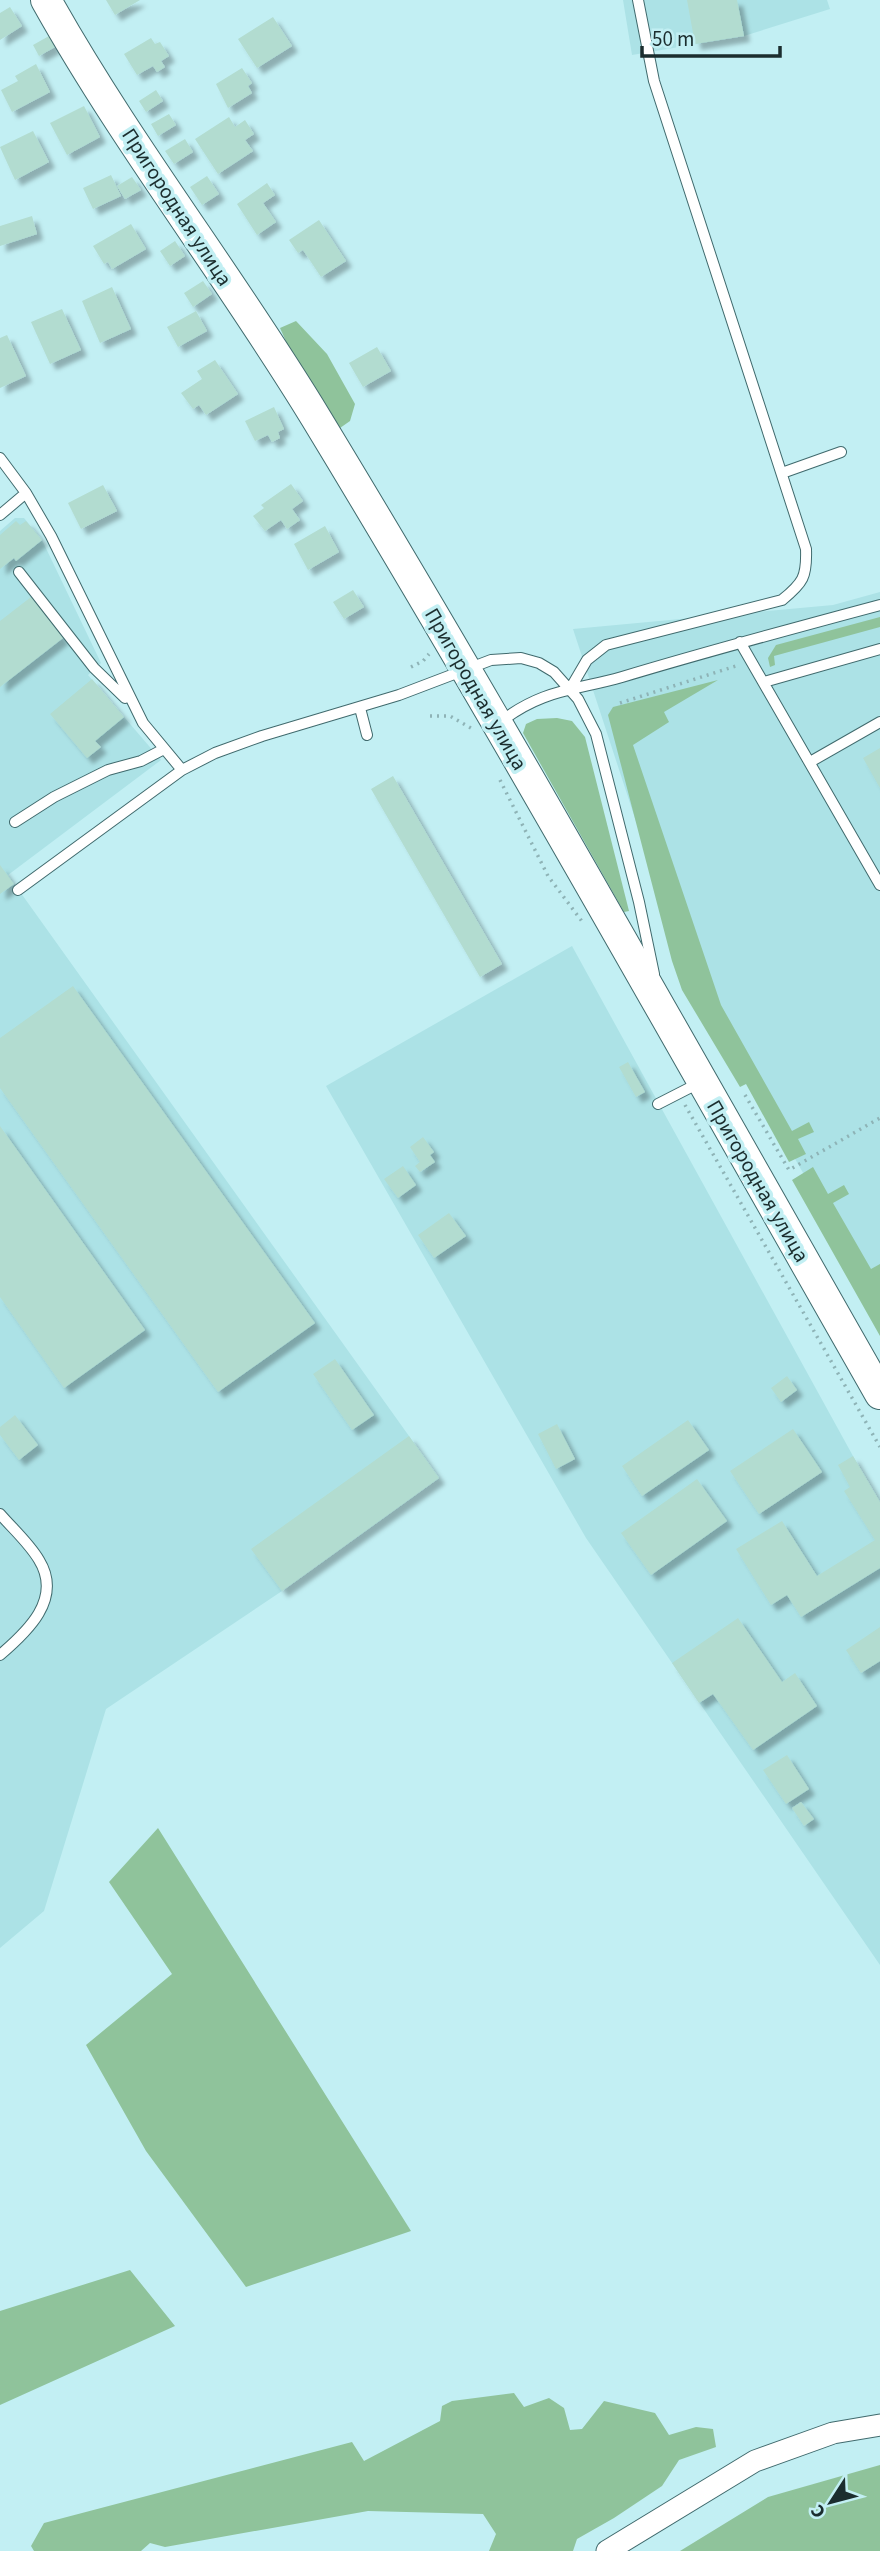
<svg xmlns="http://www.w3.org/2000/svg" width="880" height="2551" font-family="'Source Sans 3',sans-serif">
<style>
.built{fill:#ace2e6}
.green{fill:#8fc39b}
.building{fill:#b2dcd0;filter:url(#shadow)}
.lines{fill:none;stroke-linecap:round;stroke-linejoin:round}
.lane-casing{stroke:#406a6d;stroke-width:12}
.street-casing{stroke:#406a6d;stroke-width:23}
.secondary-casing{stroke:#406a6d;stroke-width:32}
.path{stroke:#8eb3b6;stroke-width:3.5;stroke-dasharray:2 5;stroke-linecap:butt}
.lane{stroke:#fff;stroke-width:10}
.street{stroke:#fff;stroke-width:21}
.secondary{stroke:#fff;stroke-width:30}
.labels{text-anchor:middle;dominant-baseline:central;stroke-width:7;stroke-linejoin:round;paint-order:stroke}
.street-label{font-size:21px;fill:#1b2d2e;stroke:#c2eff3}
</style>
<defs>
<filter id="shadow"><feDropShadow dx="6" dy="6" stdDeviation="2" flood-color="#0004"/></filter>
</defs>
<rect width="100%" height="100%" fill="#c2eff3"/>
<path class="built" d="M 623,0 L 827,0 L 830,9 L 744,36 L 632,55 Z
M 15,518 L 24,518 L 42,540 L 101,663 L 88,675 L 161,760 L 8,875 L 439,1478 L 282,1591 L 106,1709 L 44,1911 L 0,1948 L 0,531 Z
M 880,592 L 880,1306 L 683,965 L 573,629 L 833,605 Z
M 572,946 L 853,1456 L 880,1502 L 880,1965 L 586,1538 L 326,1086 Z"/>
<path class="green" d="M 296,321 L 327,354 L 355,404 L 350,421 L 340,428 L 336,437 L 297,366 L 280,328 Z
M 880,617 L 880,627 L 774,656 L 775,665 L 770,667 L 768,658 L 776,645 Z
M 718,680 L 664,712 L 669,722 L 633,745 L 721,1005 L 792,1131 L 809,1122 L 814,1132 L 798,1139 L 806,1154 L 789,1162 L 746,1084 L 740,1087 L 682,990 L 672,961 L 608,715 L 613,707 Z
M 557,718 L 572,721 L 585,737 L 629,911 L 624,912 L 523,733 L 526,724 L 537,719 Z
M 813,1167 L 828,1194 L 844,1185 L 849,1194 L 833,1203 L 871,1269 L 880,1264 L 880,1336 L 792,1180 Z
M 158,1828 L 411,2231 L 246,2287 L 146,2151 L 86,2045 L 172,1974 L 109,1882 Z
M 130,2270 L 175,2326 L 0,2405 L 0,2311 Z
M 514,2393 L 524,2407 L 549,2398 L 564,2408 L 570,2430 L 582,2429 L 604,2401 L 655,2413 L 669,2435 L 696,2427 L 713,2429 L 716,2447 L 679,2460 L 662,2486 L 614,2518 L 577,2539 L 573,2551 L 489,2551 L 496,2534 L 483,2514 L 368,2511 L 165,2547 L 150,2543 L 141,2551 L 34,2551 L 31,2546 L 44,2523 L 352,2442 L 364,2461 L 440,2421 L 442,2406 L 452,2401 Z
M 880,2465 L 880,2551 L 680,2551 L 768,2497 Z"/>
<path class="building" d="M 106,0 L 140,0 L 115,15 Z
M 687,0 L 737,0 L 744,36 L 695,44 Z
M 10,7 L 22,26 L 0,40 L 0,13 Z
M 273,17 L 292,46 L 257,68 L 238,39 Z
M 49,36 L 55,47 L 39,56 L 33,45 Z
M 151,38 L 155,44 L 160,42 L 169,56 L 161,61 L 165,67 L 157,72 L 153,66 L 137,75 L 124,54 Z
M 36,64 L 50,92 L 12,112 L 1,90 L 18,81 L 15,76 Z
M 242,68 L 252,83 L 248,86 L 252,93 L 228,108 L 216,84 Z
M 156,90 L 163,101 L 146,112 L 139,101 Z
M 84,106 L 100,137 L 67,155 L 50,123 Z
M 169,114 L 176,125 L 158,136 L 151,124 Z
M 229,117 L 235,127 L 245,120 L 254,134 L 245,140 L 253,151 L 218,174 L 195,139 Z
M 33,131 L 49,162 L 15,180 L 0,147 Z
M 185,139 L 193,152 L 174,164 L 165,151 Z
M 111,175 L 121,196 L 93,209 L 83,188 Z
M 207,176 L 219,194 L 202,205 L 190,187 Z
M 132,177 L 141,190 L 125,199 L 117,186 Z
M 267,183 L 275,195 L 263,203 L 276,222 L 257,235 L 237,204 Z
M 32,216 L 37,234 L 0,246 L 0,226 Z
M 319,220 L 346,261 L 321,277 L 303,250 L 298,253 L 289,240 Z
M 131,224 L 146,249 L 112,269 L 108,262 L 104,264 L 93,246 Z
M 175,241 L 185,256 L 170,266 L 160,251 Z
M 203,281 L 212,294 L 193,307 L 184,293 Z
M 112,287 L 131,329 L 100,343 L 82,301 Z
M 62,309 L 81,350 L 50,364 L 31,322 Z
M 196,311 L 207,331 L 178,347 L 167,327 Z
M 7,335 L 26,376 L 0,388 L 0,338 Z
M 377,347 L 391,371 L 363,387 L 349,363 Z
M 215,360 L 238,394 L 206,415 L 199,405 L 193,409 L 181,393 L 202,379 L 197,371 Z
M 274,407 L 284,429 L 278,432 L 280,438 L 272,442 L 268,435 L 255,441 L 245,421 Z
M 291,484 L 303,501 L 292,509 L 300,520 L 287,529 L 281,520 L 265,531 L 253,516 L 264,508 L 261,505 Z
M 103,485 L 117,511 L 81,529 L 68,503 Z
M 16,521 L 20,525 L 26,521 L 42,540 L 16,561 L 14,558 L 0,569 L 0,535 Z
M 325,526 L 339,552 L 308,570 L 294,544 Z
M 353,590 L 364,607 L 344,619 L 333,602 Z
M 31,597 L 63,638 L 0,687 L 0,621 Z
M 92,679 L 124,717 L 95,741 L 101,747 L 87,758 L 50,714 Z
M 880,748 L 880,788 L 863,758 Z
M 393,776 L 502,964 L 480,977 L 371,789 Z
M 0,865 L 14,884 L 0,894 Z
M 73,986 L 315,1323 L 218,1392 L 0,1088 L 0,1038 Z
M 628,1062 L 645,1092 L 636,1097 L 619,1067 Z
M 0,1126 L 145,1330 L 64,1388 L 0,1297 Z
M 423,1137 L 434,1152 L 430,1155 L 435,1162 L 420,1172 L 415,1166 L 420,1162 L 410,1147 Z
M 403,1166 L 416,1185 L 398,1198 L 384,1179 Z
M 449,1213 L 466,1236 L 434,1258 L 418,1235 Z
M 335,1359 L 374,1415 L 352,1430 L 313,1374 Z
M 787,1376 L 797,1390 L 781,1402 L 771,1388 Z
M 15,1415 L 38,1445 L 19,1460 L 0,1435 L 0,1427 Z
M 688,1420 L 709,1450 L 642,1496 L 622,1466 Z
M 557,1424 L 575,1459 L 556,1469 L 538,1434 Z
M 793,1429 L 822,1472 L 759,1514 L 730,1471 Z
M 409,1436 L 439,1478 L 282,1591 L 251,1549 Z
M 853,1456 L 880,1502 L 880,1568 L 801,1617 L 787,1595 L 771,1605 L 736,1549 L 782,1521 L 817,1576 L 875,1540 L 844,1491 L 850,1487 L 838,1465 Z
M 697,1479 L 727,1521 L 651,1575 L 621,1533 Z
M 738,1618 L 782,1682 L 795,1673 L 817,1706 L 753,1750 L 713,1694 L 699,1703 L 672,1663 Z
M 880,1627 L 880,1661 L 861,1673 L 846,1650 Z
M 787,1755 L 809,1789 L 786,1804 L 763,1770 Z
M 801,1802 L 814,1819 L 804,1826 L 792,1808 Z"/>
<g class="lines">
<g class="lane-casing">
<path id="lane" d="M 0,458 L 26,493 L 51,536 L 143,723 L 182,770
M 782,473 L 841,452
M 0,515 L 26,493
M 19,572 L 94,668 L 125,698
M 740,642 L 880,885
M 764,682 L 880,649
M 570,689 L 587,660 L 606,645 L 782,600 C 803,583 807,577 806,549 L 654,81 L 638,0
M 360,708 L 367,735
M 499,723 C 542,689 573,691 622,677 C 708,651 794,628 880,605
M 810,762 L 880,722
M 15,822 L 54,797 L 108,770 L 141,761 L 164,749
M 18,890 L 182,770 L 215,753 L 262,736 L 399,695 L 491,660 L 521,658 L 539,663 L 554,672 L 578,699 L 596,734 L 639,902 L 654,974
M 658,1104 L 701,1082
M 0,1514 C 13,1529 29,1543 39,1560 C 63,1599 27,1632 0,1655"/>
</g>
<g class="street-casing">
<path id="street" d="M 607,2551 L 755,2461 L 833,2433 L 880,2425"/>
</g>
<g class="secondary-casing">
<path id="secondary" d="M 46,0 C 127,145 230,276 316,418 C 511,739 694,1068 880,1394"/>
</g>
<path class="path" d="M 411,667 L 423,661 L 429,654
M 620,703 L 739,665
M 430,716 L 450,716 L 471,728
M 500,780 L 548,876 L 584,924
M 745,1095 L 789,1170 L 880,1118
M 685,1105 L 880,1447"/>
<use href="#lane" class="lane"/>
<use href="#street" class="street"/>
<use href="#secondary" class="secondary"/>
</g>
<g class="labels">
<g class="street-label">
<text transform="translate(177 207) rotate(57)">Пригородная улица</text>
<text transform="translate(476 689) rotate(60)">Пригородная улица</text>
<text transform="translate(758 1181) rotate(60)">Пригородная улица</text>
</g>
</g>
<g transform="translate(831 2502) rotate(234)" stroke="#c2eff3" stroke-width="5" paint-order="stroke">
<path d="M0-5L12 26L0 18L-12 26Z" fill="#1b2d2e"/>
<text y="-10" font-size="19" font-weight="bold" text-anchor="middle" fill="#1b2d2e">С</text>
</g>
<path d="M642 46v10h138v-10" fill="none" stroke="#1b2d2e" stroke-width="3.5"/>
<text x="652" y="46" font-size="21" fill="#1b2d2e" stroke="#c2eff3" stroke-width="5" paint-order="stroke">50 m</text>
</svg>
